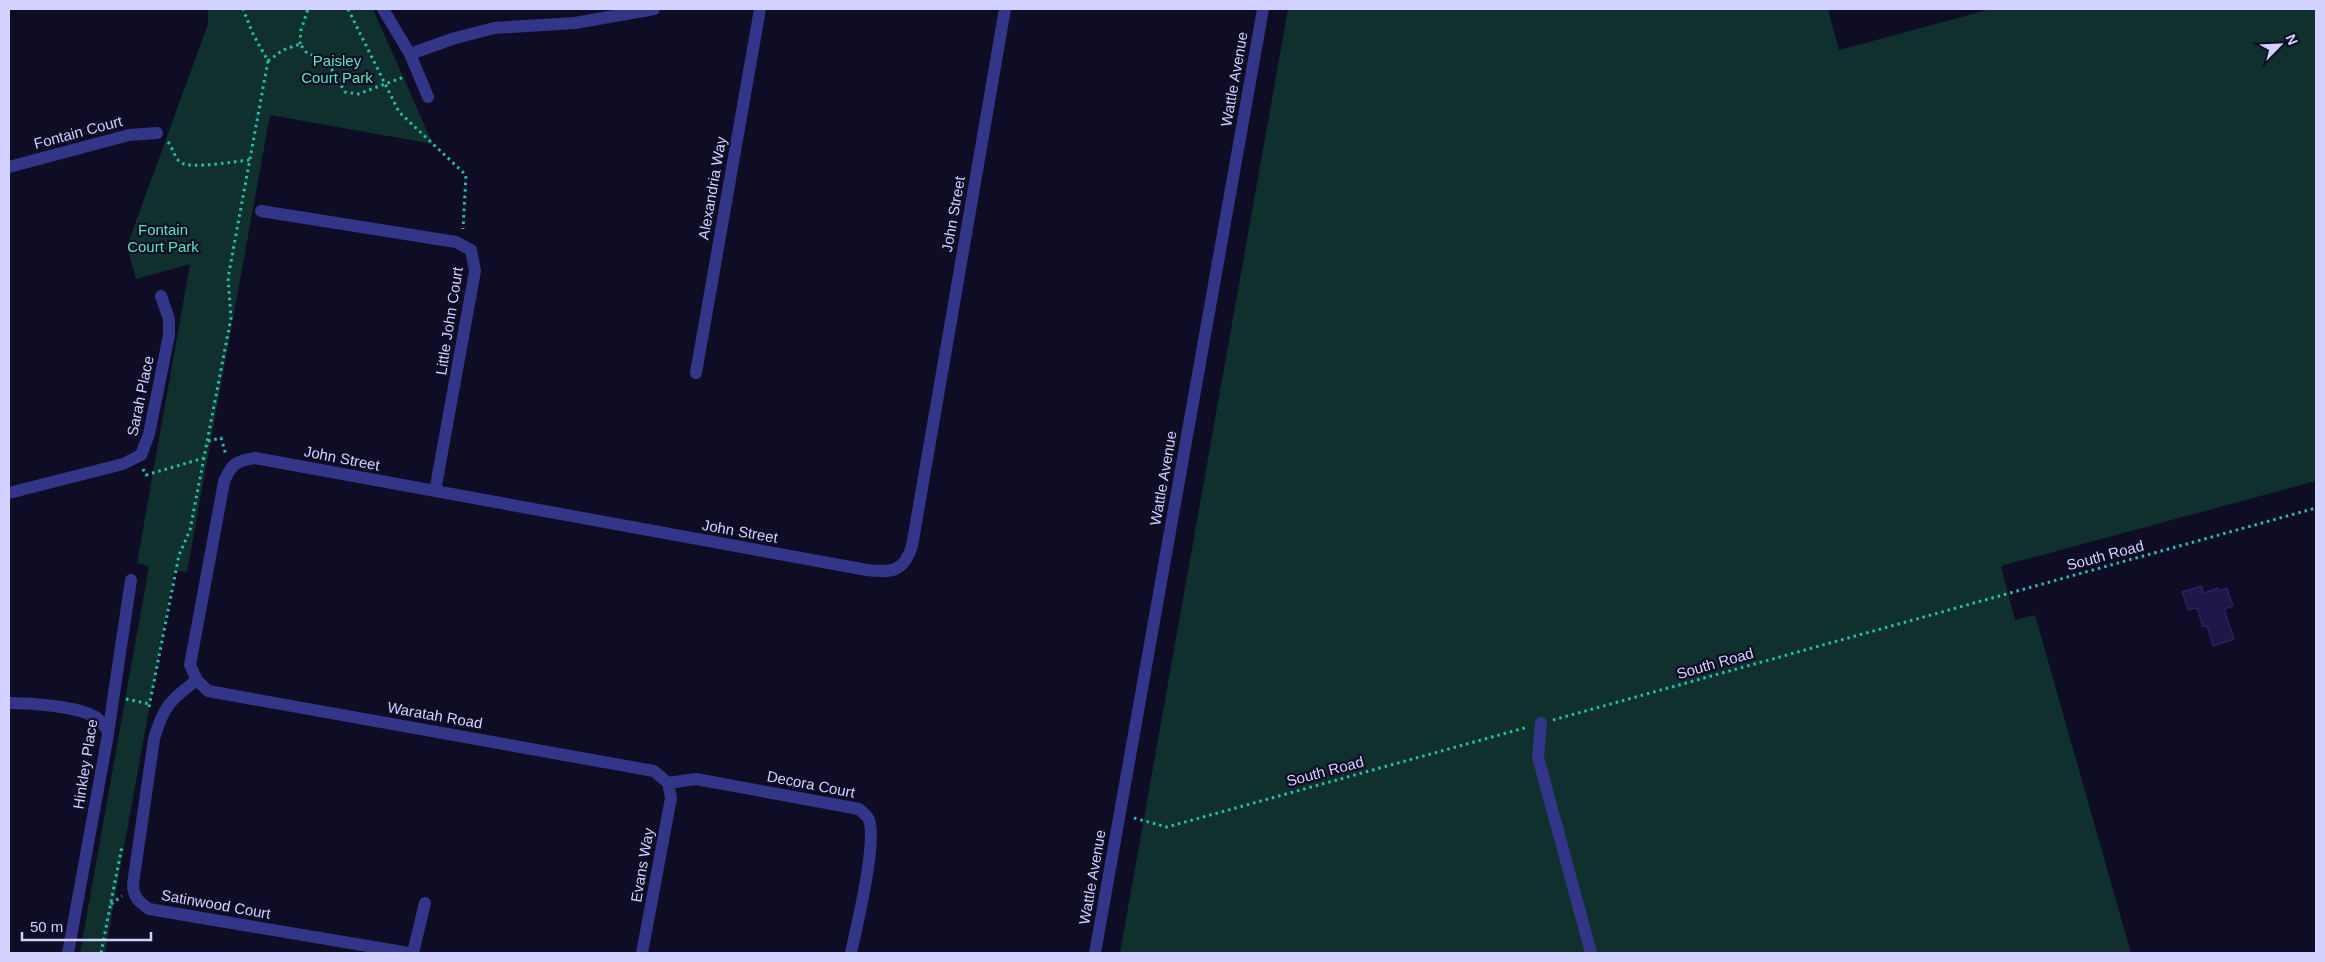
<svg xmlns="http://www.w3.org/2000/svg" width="2325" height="962" font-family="Arial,sans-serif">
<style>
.green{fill:#0f302d}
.building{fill:#1e1748;stroke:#322776}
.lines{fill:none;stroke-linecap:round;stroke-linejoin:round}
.path{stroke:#24c0ad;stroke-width:3;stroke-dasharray:2.5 4;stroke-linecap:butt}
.street{stroke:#333588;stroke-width:12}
.labels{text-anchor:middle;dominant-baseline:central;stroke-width:4.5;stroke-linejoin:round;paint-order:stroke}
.park-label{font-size:15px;fill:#52eaba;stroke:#0f0c25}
.street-label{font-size:15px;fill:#d3d1ff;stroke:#0f0c25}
</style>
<rect width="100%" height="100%" fill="#0f0c25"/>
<path class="green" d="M 208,9 L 373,9 L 433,144 L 270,115 L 187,572 L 174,571 L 105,953 L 80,953 L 149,566 L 137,563 L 190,264 L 136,279 L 127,246 L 208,24 Z
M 1288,9 L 1828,9 L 1839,50 L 1991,9 L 2316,9 L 2316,481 L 2001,566 L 2015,620 L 2035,615 L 2131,953 L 1120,953 Z"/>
<path class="building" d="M 2201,586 L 2204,593 L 2218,588 L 2219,591 L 2227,588 L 2233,606 L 2224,609 L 2234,639 L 2213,646 L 2207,626 L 2203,627 L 2197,608 L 2188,610 L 2182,592 Z"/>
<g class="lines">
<path class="path" d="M 348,9 L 399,112 L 466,175 L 463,229
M 300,44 L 301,30 L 308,9
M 268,61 L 283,50 L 300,44 L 306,52 L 328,63 L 345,92 L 358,94 L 404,77
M 168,142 C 173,148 174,157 180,162 C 190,170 236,161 250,160
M 208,441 L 221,438 L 226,455
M 143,469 L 146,475 L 204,458
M 126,699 L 150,704
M 149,707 L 179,555 L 190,530 L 231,318 L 228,278 L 268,61 L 253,34 L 243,9
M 1553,720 L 2316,508
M 1134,818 L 1167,827 L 1528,727
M 111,904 L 122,896
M 101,953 L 122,846"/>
<path class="street" d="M 383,9 L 410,54 L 428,97
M 410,54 L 452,39 L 494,28 L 575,23 L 654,9
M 9,167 L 129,135 L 157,133
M 261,211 L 456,242 L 471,250 L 475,271 L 435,491
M 696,373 L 760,9
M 9,493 L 123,464 L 141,455 L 149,434 L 169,335 L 169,319 L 161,296
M 197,680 C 170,700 163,707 154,739 L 133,884 C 133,897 139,902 149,909 L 409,953
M 9,703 C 30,703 79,706 97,718 C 101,721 104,726 107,730
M 1541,723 L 1538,757 L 1591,953
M 668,783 L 654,771 L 208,691 L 197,680 L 190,665 L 224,482 C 231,464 236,461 255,458 L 867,570 C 891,573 904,572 912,546 L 1005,9
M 668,783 L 696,779 L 859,809 C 862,812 868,816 869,820 C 877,843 857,925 851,953
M 68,953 L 107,740 L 131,580
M 413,953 L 425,903
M 642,953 L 671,798 L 668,783
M 1095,953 L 1263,9"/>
</g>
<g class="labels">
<g class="park-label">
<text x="337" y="60">Paisley<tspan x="337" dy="17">Court Park</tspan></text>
<text x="163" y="229">Fontain<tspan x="163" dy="17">Court Park</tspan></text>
</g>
<g class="street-label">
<text transform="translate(1234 79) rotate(-80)">Wattle Avenue</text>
<text transform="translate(78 132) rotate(-15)">Fontain Court</text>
<text transform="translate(712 188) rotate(-80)">Alexandria Way</text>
<text transform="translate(953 214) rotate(-80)">John Street</text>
<text transform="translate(449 321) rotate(-81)">Little John Court</text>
<text transform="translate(140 396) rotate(-78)">Sarah Place</text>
<text transform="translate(342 458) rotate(11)">John Street</text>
<text transform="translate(1163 478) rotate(-80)">Wattle Avenue</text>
<text transform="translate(740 531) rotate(10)">John Street</text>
<text transform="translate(2105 555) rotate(-15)">South Road</text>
<text transform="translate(1715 663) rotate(-16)">South Road</text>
<text transform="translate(435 715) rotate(10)">Waratah Road</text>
<text transform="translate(85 764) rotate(-81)">Hinkley Place</text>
<text transform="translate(1325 771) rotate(-15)">South Road</text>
<text transform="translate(811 784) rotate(11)">Decora Court</text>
<text transform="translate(642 865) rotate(-80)">Evans Way</text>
<text transform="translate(1092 877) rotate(-80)">Wattle Avenue</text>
<text transform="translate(216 904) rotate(10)">Satinwood Court</text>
</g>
</g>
<rect width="2325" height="962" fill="none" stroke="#d3d1ff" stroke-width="20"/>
<g transform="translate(2280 45) rotate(66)" stroke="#0f0c25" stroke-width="4" paint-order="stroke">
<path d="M0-4L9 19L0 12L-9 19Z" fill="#d3d1ff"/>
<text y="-8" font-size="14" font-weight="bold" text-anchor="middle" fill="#d3d1ff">N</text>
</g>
<path d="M22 932v8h129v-8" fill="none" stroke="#d3d1ff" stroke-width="2.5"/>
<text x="30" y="932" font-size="15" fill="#d3d1ff" stroke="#0f0c25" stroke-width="4" paint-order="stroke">50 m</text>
</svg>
